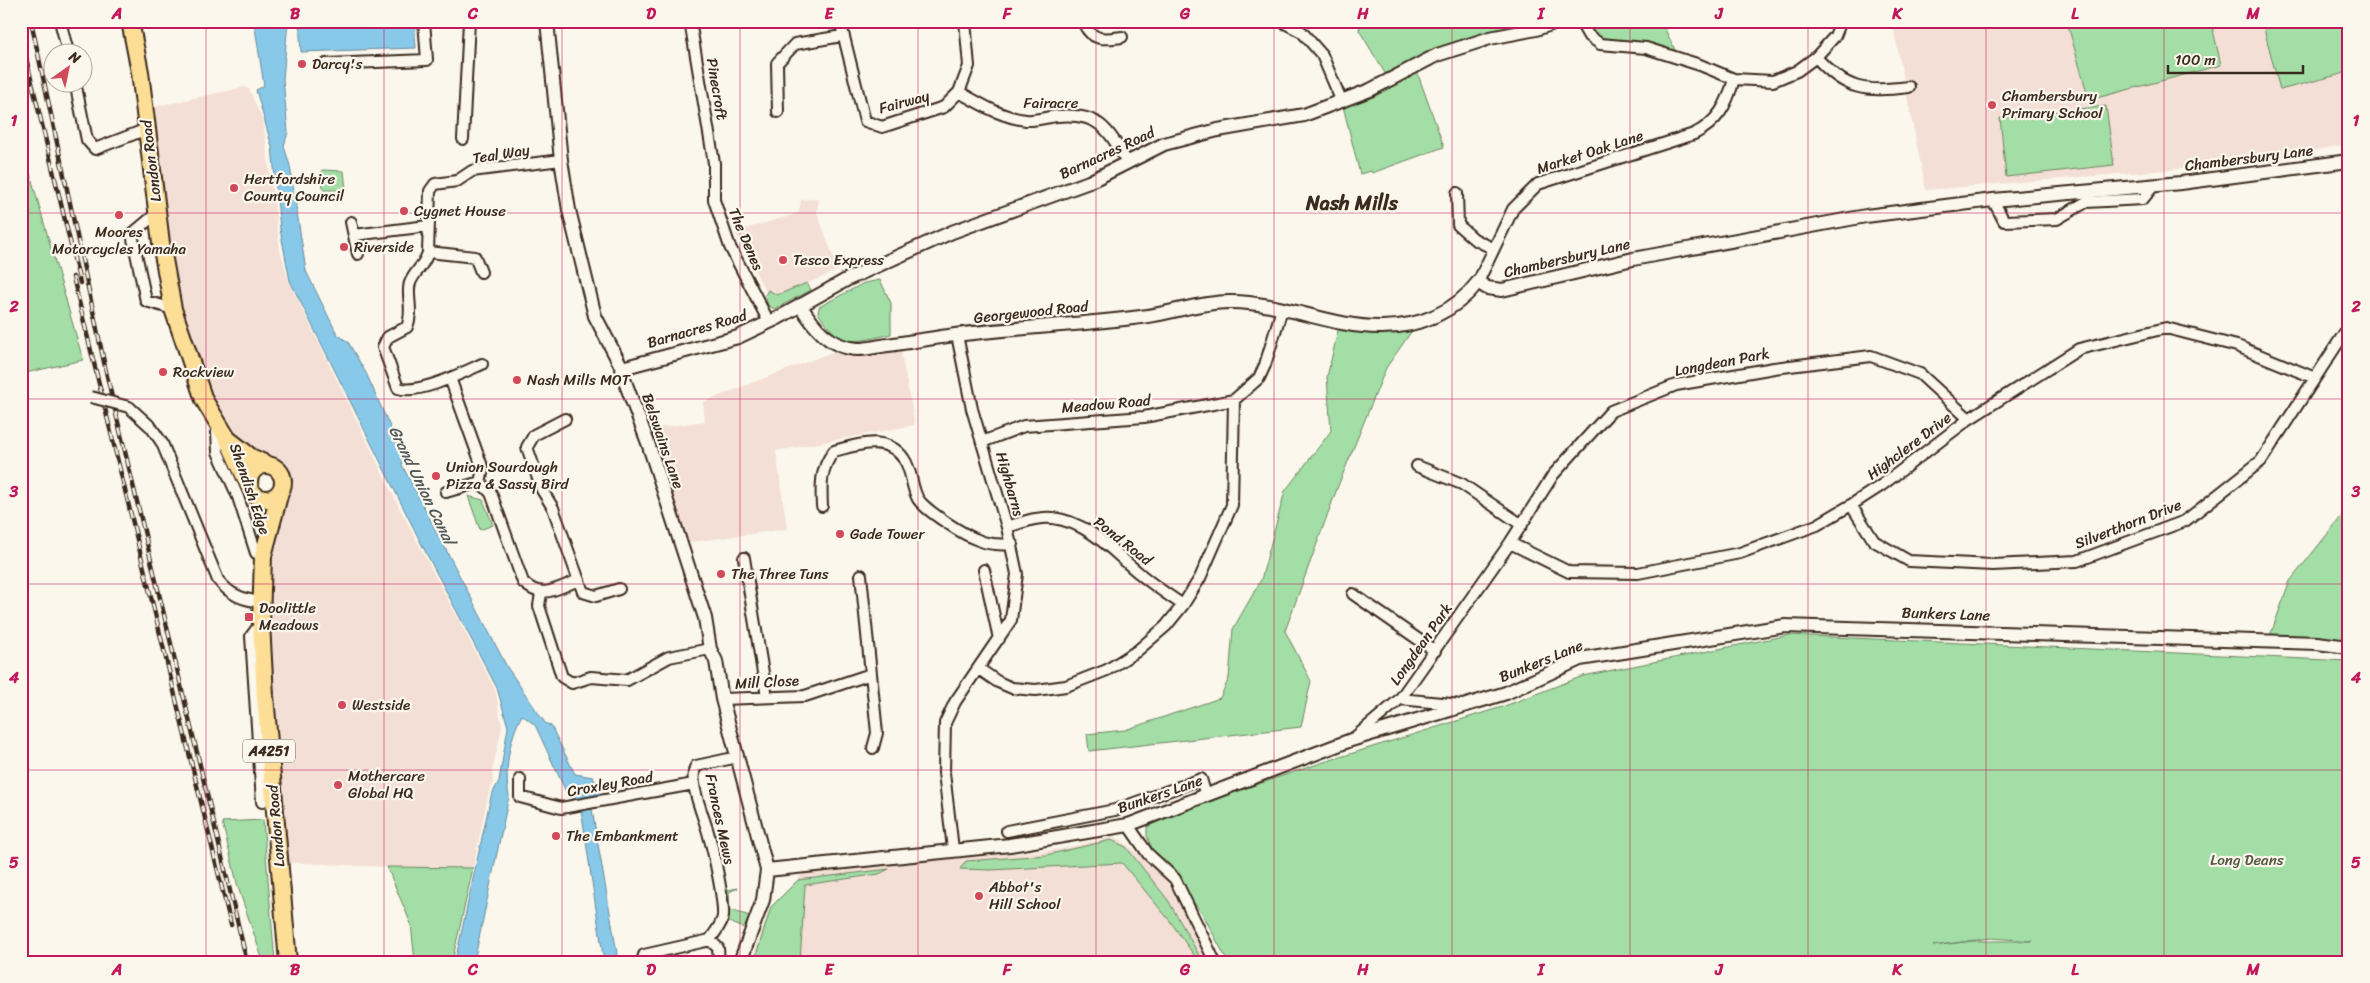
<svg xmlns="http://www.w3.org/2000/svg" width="2370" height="983" font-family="Sriracha,sans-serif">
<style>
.built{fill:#f3dfd5}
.green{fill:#a2dea5;stroke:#6e8462;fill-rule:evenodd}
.water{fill:#88c9e9;stroke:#698998}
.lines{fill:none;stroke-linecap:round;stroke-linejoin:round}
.minor-casing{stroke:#3b2a1e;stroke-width:14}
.tertiary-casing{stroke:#3b2a1e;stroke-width:16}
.primary-casing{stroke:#3b2a1e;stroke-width:20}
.minor{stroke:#fbf7ec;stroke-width:10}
.tertiary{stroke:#fbf7ec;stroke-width:12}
.primary{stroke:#fcde96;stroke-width:16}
.rail-casing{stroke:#3b2a1e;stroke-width:4.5}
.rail{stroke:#fbf7ec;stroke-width:2.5;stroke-dasharray:8;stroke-linecap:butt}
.minor-bridge-casing{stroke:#3b2a1e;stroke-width:14;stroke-linecap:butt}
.minor-bridge{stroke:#fbf7ec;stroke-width:10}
.grid{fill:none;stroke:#c2185b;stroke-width:1;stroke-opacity:0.55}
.poi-dot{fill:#d1495b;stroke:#fbf7ec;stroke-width:2}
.labels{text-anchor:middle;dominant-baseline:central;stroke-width:4.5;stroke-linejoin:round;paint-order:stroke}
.shield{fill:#fbf7ec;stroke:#75685c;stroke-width:1}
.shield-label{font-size:14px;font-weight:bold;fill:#3b2a1e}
.poi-label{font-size:15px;fill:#3b2a1e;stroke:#fbf7ec;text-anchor:start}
.street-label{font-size:15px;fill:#3b2a1e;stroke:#fbf7ec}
.park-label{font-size:15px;fill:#555740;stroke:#fbf7ec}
.water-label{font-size:16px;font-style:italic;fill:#525a5b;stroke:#fbf7ec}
.district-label{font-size:20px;font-weight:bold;fill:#3b2a1e;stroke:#fbf7ec}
.neatline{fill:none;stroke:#c2185b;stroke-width:2}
.grid-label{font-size:16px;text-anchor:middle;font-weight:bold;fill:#c2185b}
</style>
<rect width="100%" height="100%" fill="#fbf7ec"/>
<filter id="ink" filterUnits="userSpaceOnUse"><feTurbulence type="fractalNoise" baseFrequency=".02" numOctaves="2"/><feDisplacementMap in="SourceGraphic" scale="10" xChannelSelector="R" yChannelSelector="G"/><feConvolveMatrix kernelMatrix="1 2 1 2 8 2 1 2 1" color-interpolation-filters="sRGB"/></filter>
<g filter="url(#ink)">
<path class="built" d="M 1892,21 L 2349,21 L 2349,144 L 2238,164 L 1926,190 Z
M 245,87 L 249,89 L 263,121 L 280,250 L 289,282 L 401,511 L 495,689 L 502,727 L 492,772 L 493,784 L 490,786 L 473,868 L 387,867 L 279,862 L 265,696 L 266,540 L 260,498 L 280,492 L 284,483 L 279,471 L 227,438 L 173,309 L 144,109 Z
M 819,199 L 817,212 L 838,270 L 770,300 L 735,232 L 799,213 L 801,200 Z
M 900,348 L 915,425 L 776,451 L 787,529 L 685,543 L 685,531 L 679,527 L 650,429 L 705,421 L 703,402 L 835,351 L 843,353 Z
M 1113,837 L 1119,839 L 1140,854 L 1163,877 L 1182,903 L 1214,962 L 751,962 L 771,906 L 805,872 L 934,855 L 935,858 L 948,859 L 1061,849 Z"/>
<path class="green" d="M 1361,21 L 1560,21 L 1415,66 L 1444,147 L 1372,173 L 1371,171 L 1360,174 L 1342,102 L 1389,80 L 1359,30 Z
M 1580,21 L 1661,21 L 1679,58 L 1600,44 Z
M 2070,21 L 2211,21 L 2221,65 L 2089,100 L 2067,22 Z
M 2262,21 L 2349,21 L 2349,72 L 2280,90 Z
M 2106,106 L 2114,165 L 2006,177 L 2000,118 Z
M 21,142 L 83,360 L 21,374 Z
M 322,170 L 344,171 L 346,190 L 323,190 Z
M 880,280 L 891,303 L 891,334 C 853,343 841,348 818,313 L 819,307 L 864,283 Z
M 807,283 L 811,290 L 775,309 L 768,306 L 765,295 L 768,290 L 777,295 Z
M 1341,318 L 1416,325 L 1386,368 L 1338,486 L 1285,631 L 1311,681 L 1301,727 L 1089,751 L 1087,734 L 1125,730 L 1220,698 L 1229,678 L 1233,629 L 1261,580 L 1285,491 L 1331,431 L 1327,377 Z
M 468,496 L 483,500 L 493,525 L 480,530 Z
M 2349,507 L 2349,647 L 2270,636 L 2290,581 Z
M 1789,635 L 2349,661 L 2349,962 L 1857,962 L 1859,959 L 1856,962 L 1228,962 L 1202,913 L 1152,849 L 1147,836 L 1147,827 L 1184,809 L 1324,762 L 1502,707 L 1583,676 ZM 1991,938 L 2033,941 L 1972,941 L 1933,946 Z
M 263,820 L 275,962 L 264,962 L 261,955 L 238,887 L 222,822 Z
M 1111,840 L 1126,847 L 1168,900 L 1203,962 L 1199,962 L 1170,921 L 1122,863 L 991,870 L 960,869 L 966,861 L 1046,855 Z
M 387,867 L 473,868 L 452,962 L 415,962 L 411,924 Z
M 889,869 L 879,874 L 805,885 L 800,962 L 754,962 L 771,907 L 798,880 Z
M 738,888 L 729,892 L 730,910 L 750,916 L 744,928 L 729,922 L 728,893 L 722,891 Z"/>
<path class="water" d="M 254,21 L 288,21 L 283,79 L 288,132 L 284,146 L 290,166 L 306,271 L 337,334 L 348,342 L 366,373 L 403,456 L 402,465 L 507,667 L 545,723 L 551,726 L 575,774 L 593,777 L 601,793 L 590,798 L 617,953 L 615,962 L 604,962 L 580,802 L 568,796 L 535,725 L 522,715 C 509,739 504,770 509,796 L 474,962 L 455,962 L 491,796 L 499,781 L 508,727 L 497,688 L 425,551 L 290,281 L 280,229 L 272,147 L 256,90 L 264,86 Z
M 299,21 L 414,21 L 416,48 L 301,52 Z"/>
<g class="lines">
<g class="minor-casing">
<path id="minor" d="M 60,21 L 68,52
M 690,21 L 714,163 L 714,200 L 730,247 L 769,322
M 840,21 L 865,121 L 882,127 L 944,107 L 959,92 L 969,66 L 965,21
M 1085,21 L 1084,24 C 1093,42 1105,39 1122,37
M 1281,21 L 1302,32 L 1322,55 L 1342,102
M 1580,21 L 1588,35 L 1600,44 L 1646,48 L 1700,65 L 1734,79 L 1773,81 L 1797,71 L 1816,57 L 1835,36 L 1841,21
M 1816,57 C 1846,91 1865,92 1909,87
M 326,64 L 427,60 L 424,21
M 75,82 L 87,140 L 95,149 L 147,129
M 959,92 C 981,104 1000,117 1026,120 C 1036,121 1047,117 1057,116 C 1099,112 1108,129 1127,162
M 778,112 L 777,63 L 795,44 L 842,36
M 463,139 L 469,21
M 1457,193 L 1458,225 L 1474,239 L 1492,248
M 1993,200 L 2004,221 L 2057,219 L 2086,202 L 2143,199 L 2154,185
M 157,213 L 132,234 L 146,301 L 173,309
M 351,222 L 358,254
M 354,235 L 428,226
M 428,252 L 475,257 L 481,272
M 1478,282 L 1513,209 L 1538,184 L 1694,134 C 1718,122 1727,105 1734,79
M 482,364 C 462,373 418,395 398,388 L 383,347 L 388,337 L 407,327 C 414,311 406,294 410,283 C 414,272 425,265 428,252 L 430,191 L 435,184 L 457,181 L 472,171 L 561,160
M 450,378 L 483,469 L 480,482 L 491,493 L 523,582 C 542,601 557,588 579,580
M 129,407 L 151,427 L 162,443 L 218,580 C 230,595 243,600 262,602
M 565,419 L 534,435 L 527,447 L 542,490 L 553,508 L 583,592 L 596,596 L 619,589
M 220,425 L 217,432 L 218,452 L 238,497 L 256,553 L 263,556
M 982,442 L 1024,426 L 1144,417 L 1234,400
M 1417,466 L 1462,484 L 1522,525
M 446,492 L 480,482
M 1851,505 L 1874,541 L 1909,561 L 1993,565 L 2077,561 L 2185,521 L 2261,461 L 2349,326
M 822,506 C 821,485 820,469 834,451 C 857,445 887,434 904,459 C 912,470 911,487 918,499 C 926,511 964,535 978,540 C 989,545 1000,545 1012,544
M 1007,527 C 1021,523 1038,516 1053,518 C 1090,523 1112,551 1139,573 C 1153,585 1168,595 1183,605
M 1510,543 L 1569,572 L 1638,573 L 1740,553 L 1817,525 L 1851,505 L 1882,485 L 1969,419 L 2079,349 L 2166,328 L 2237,346 L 2315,378
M 744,558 L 767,697
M 984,570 L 999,639
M 861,575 L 877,733 L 873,748
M 541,593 L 539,606 L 562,677 L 572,683 L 591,677 L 627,680 L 669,657 L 710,649
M 1353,594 L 1435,651
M 261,623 L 251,636 L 262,802
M 979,669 L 998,682 L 1012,688 L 1036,690 L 1066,686 L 1107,670 L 1137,651 L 1166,626 L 1183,605 L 1200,578 L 1232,505 L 1234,400 L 1259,378 L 1265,365 L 1282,309
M 722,699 L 805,696 L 871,674
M 1400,699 L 1462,705
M 1354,738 L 1400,699 L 1510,543 L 1553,475 L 1611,411 L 1676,385 L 1774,368 L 1871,356 L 1920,374 L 1969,419
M 520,779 L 520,797 L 561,808 L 694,784
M 1128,825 L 1148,854 L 1175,879 L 1215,962
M 1007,831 L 1115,810 L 1201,779 L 1206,796
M 953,849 L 944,773 L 945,723 L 955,702 L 1011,620 L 1017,574 L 1007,527 L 972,409 L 957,335
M 710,940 L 718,948 L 719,962
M 642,962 L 644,955 L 710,940 C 714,933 722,925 723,916 C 724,900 714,853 709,836 C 705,818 687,782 696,766 L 738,757"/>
</g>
<g class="tertiary-casing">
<path id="tertiary" d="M 547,21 L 561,160 L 569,210 L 595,316 L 622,368 L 624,379 L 648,443 L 705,618 L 710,649 L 716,661 L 722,699 L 767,870 L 763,900 L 740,962
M 800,305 C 814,327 830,348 858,349 C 868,349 878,346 888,345 C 910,342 933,338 955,335 C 1019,327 1084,325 1148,316 C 1175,312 1201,302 1229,302 C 1281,301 1331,328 1382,327 C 1420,327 1455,312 1478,282 L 1487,288 L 1502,290 L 1633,259 L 1866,216 L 1993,200 L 2181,183 L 2349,161
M 622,368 L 738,337 L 778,318 L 848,279 L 952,232 L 1089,182 L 1164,144 L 1218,130 L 1304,115 L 1370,90 L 1437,55 L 1490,38 L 1536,29 L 1560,21
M 767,870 L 1010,845 L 1128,825 L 1351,740 L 1506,693 L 1580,659 L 1785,626 L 2317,643 L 2349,647"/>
</g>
<g class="primary-casing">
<path id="primary" d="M 130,21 L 140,72 L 161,243 L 173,309 L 204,400 L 227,438 L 249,486
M 229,440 L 251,457 L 268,465
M249 482a17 17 0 1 1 34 0a17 17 0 1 1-34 0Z
M 280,492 L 263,556 L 261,623 L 265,696 L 288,962"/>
</g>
<use href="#minor" class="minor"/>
<use href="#tertiary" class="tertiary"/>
<use href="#primary" class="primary"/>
<g class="rail-casing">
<path id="rail" d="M 31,21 L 107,376 L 247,962
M 21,37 L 80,283
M 73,277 L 231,925"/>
</g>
<use href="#rail" class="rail"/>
<g class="minor-bridge-casing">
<path id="minor-bridge" d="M 91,397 L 129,407"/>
</g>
<use href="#minor-bridge" class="minor-bridge"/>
</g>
</g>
<path class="grid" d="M 206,21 L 206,962M 384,21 L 384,962M 562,21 L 562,962M 740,21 L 740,962M 918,21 L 918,962M 1096,21 L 1096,962M 1274,21 L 1274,962M 1452,21 L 1452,962M 1630,21 L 1630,962M 1808,21 L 1808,962M 1986,21 L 1986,962M 2164,21 L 2164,962M 21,213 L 2349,213M 21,399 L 2349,399M 21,584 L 2349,584M 21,770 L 2349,770"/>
<g class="poi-dot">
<circle cx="302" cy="64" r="5"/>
<circle cx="1992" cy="105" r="5"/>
<circle cx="234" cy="188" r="5"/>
<circle cx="404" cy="211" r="5"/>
<circle cx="119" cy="215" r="5"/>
<circle cx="344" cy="247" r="5"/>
<circle cx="783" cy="260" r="5"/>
<circle cx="163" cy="372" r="5"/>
<circle cx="517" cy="380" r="5"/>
<circle cx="436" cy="476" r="5"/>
<circle cx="840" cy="534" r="5"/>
<circle cx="721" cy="574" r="5"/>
<rect x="244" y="612" width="10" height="10" rx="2.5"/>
<circle cx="342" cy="705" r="5"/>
<circle cx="338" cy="785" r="5"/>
<circle cx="556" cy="836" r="5"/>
<circle cx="979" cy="896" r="5"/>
</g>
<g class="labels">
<rect class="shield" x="243" y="739.5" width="52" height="23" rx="4"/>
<g class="shield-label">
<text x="269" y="751">A4251</text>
</g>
<g class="poi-label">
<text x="312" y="64">Darcy's</text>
<text x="2002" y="96">Chambersbury<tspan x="2002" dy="17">Primary School</tspan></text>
<text x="244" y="179">Hertfordshire<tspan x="244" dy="17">County Council</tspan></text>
<text x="414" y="211">Cygnet House</text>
<text x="119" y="232" text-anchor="middle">Moores<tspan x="119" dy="17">Motorcycles Yamaha</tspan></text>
<text x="354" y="247">Riverside</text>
<text x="793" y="260">Tesco Express</text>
<text x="173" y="372">Rockview</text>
<text x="527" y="380">Nash Mills MOT</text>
<text x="446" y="467">Union Sourdough<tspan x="446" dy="17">Pizza &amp; Sassy Bird</tspan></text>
<text x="850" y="534">Gade Tower</text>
<text x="731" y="574">The Three Tuns</text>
<text x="259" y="608">Doolittle<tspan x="259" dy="17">Meadows</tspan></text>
<text x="352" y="705">Westside</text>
<text x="348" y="776">Mothercare<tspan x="348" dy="17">Global HQ</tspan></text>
<text x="566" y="836">The Embankment</text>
<text x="989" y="887">Abbot's<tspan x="989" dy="17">Hill School</tspan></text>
</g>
<g class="street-label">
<text transform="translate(717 89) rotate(80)">Pinecroft</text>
<text transform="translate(904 102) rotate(-15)">Fairway</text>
<text x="1051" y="103">Fairacre</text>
<text transform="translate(1590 152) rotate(-18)">Market Oak Lane</text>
<text transform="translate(1107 153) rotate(-25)">Barnacres Road</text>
<text transform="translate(501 154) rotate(-9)">Teal Way</text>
<text transform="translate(2249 158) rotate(-7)">Chambersbury Lane</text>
<text transform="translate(151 161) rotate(-97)">London Road</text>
<text transform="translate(746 239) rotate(67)">The Denes</text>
<text transform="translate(1567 258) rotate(-13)">Chambersbury Lane</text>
<text transform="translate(1031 312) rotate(-6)">Georgewood Road</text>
<text transform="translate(697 329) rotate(-16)">Barnacres Road</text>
<text transform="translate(1722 362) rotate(-11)">Longdean Park</text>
<text transform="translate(1106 404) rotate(-5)">Meadow Road</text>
<text transform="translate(663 441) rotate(71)">Belswains Lane</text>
<text transform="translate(1909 446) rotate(-37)">Highclere Drive</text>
<text transform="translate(1010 484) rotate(74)">Highbarns</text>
<text transform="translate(250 489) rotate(71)">Shendish Edge</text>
<text transform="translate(2128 524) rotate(-21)">Silverthorn Drive</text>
<text transform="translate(1123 541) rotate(38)">Pond Road</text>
<text transform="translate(1946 614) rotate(2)">Bunkers Lane</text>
<text transform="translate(1421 644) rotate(-55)">Longdean Park</text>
<text transform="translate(1541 661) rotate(-22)">Bunkers Lane</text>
<text transform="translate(767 682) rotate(-3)">Mill Close</text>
<text transform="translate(610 784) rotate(-10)">Croxley Road</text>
<text transform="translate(1160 794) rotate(-19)">Bunkers Lane</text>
<text transform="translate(720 819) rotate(78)">Frances Mews</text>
<text transform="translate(276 826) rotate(-95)">London Road</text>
</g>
<g class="park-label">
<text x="2247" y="860">Long Deans</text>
</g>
<g class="water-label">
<text transform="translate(422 485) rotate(64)">Grand Union Canal</text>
</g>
<g class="district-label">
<text x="1352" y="203">Nash Mills</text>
</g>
</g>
<rect width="2370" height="983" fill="none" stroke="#fbf7ec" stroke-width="55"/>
<g transform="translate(68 68) rotate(33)"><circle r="24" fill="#fbf7ec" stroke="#aea59a"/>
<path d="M0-4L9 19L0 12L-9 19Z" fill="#d1495b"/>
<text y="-8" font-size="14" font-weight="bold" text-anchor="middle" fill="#3b2a1e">N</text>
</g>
<path d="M2168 65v8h135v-8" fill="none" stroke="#3b2a1e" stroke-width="2.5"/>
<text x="2175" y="65" font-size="15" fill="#3b2a1e" stroke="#fbf7ec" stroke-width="4" paint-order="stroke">100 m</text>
<rect x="28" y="28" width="2314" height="928" class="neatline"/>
<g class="grid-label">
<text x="117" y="19">A</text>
<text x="295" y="19">B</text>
<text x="473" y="19">C</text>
<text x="651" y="19">D</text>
<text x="829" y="19">E</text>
<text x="1007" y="19">F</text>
<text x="1185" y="19">G</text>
<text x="1363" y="19">H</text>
<text x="1541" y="19">I</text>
<text x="1719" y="19">J</text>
<text x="1897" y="19">K</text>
<text x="2075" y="19">L</text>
<text x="2253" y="19">M</text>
<text x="14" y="126">1</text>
<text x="2356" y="126">1</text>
<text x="14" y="312">2</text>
<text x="2356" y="312">2</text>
<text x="14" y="497">3</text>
<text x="2356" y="497">3</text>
<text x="14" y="683">4</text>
<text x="2356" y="683">4</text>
<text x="14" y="868">5</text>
<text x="2356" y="868">5</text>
<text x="117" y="975">A</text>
<text x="295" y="975">B</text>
<text x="473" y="975">C</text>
<text x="651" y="975">D</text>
<text x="829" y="975">E</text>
<text x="1007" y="975">F</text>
<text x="1185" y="975">G</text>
<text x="1363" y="975">H</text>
<text x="1541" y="975">I</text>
<text x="1719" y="975">J</text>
<text x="1897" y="975">K</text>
<text x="2075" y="975">L</text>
<text x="2253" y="975">M</text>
</g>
</svg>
